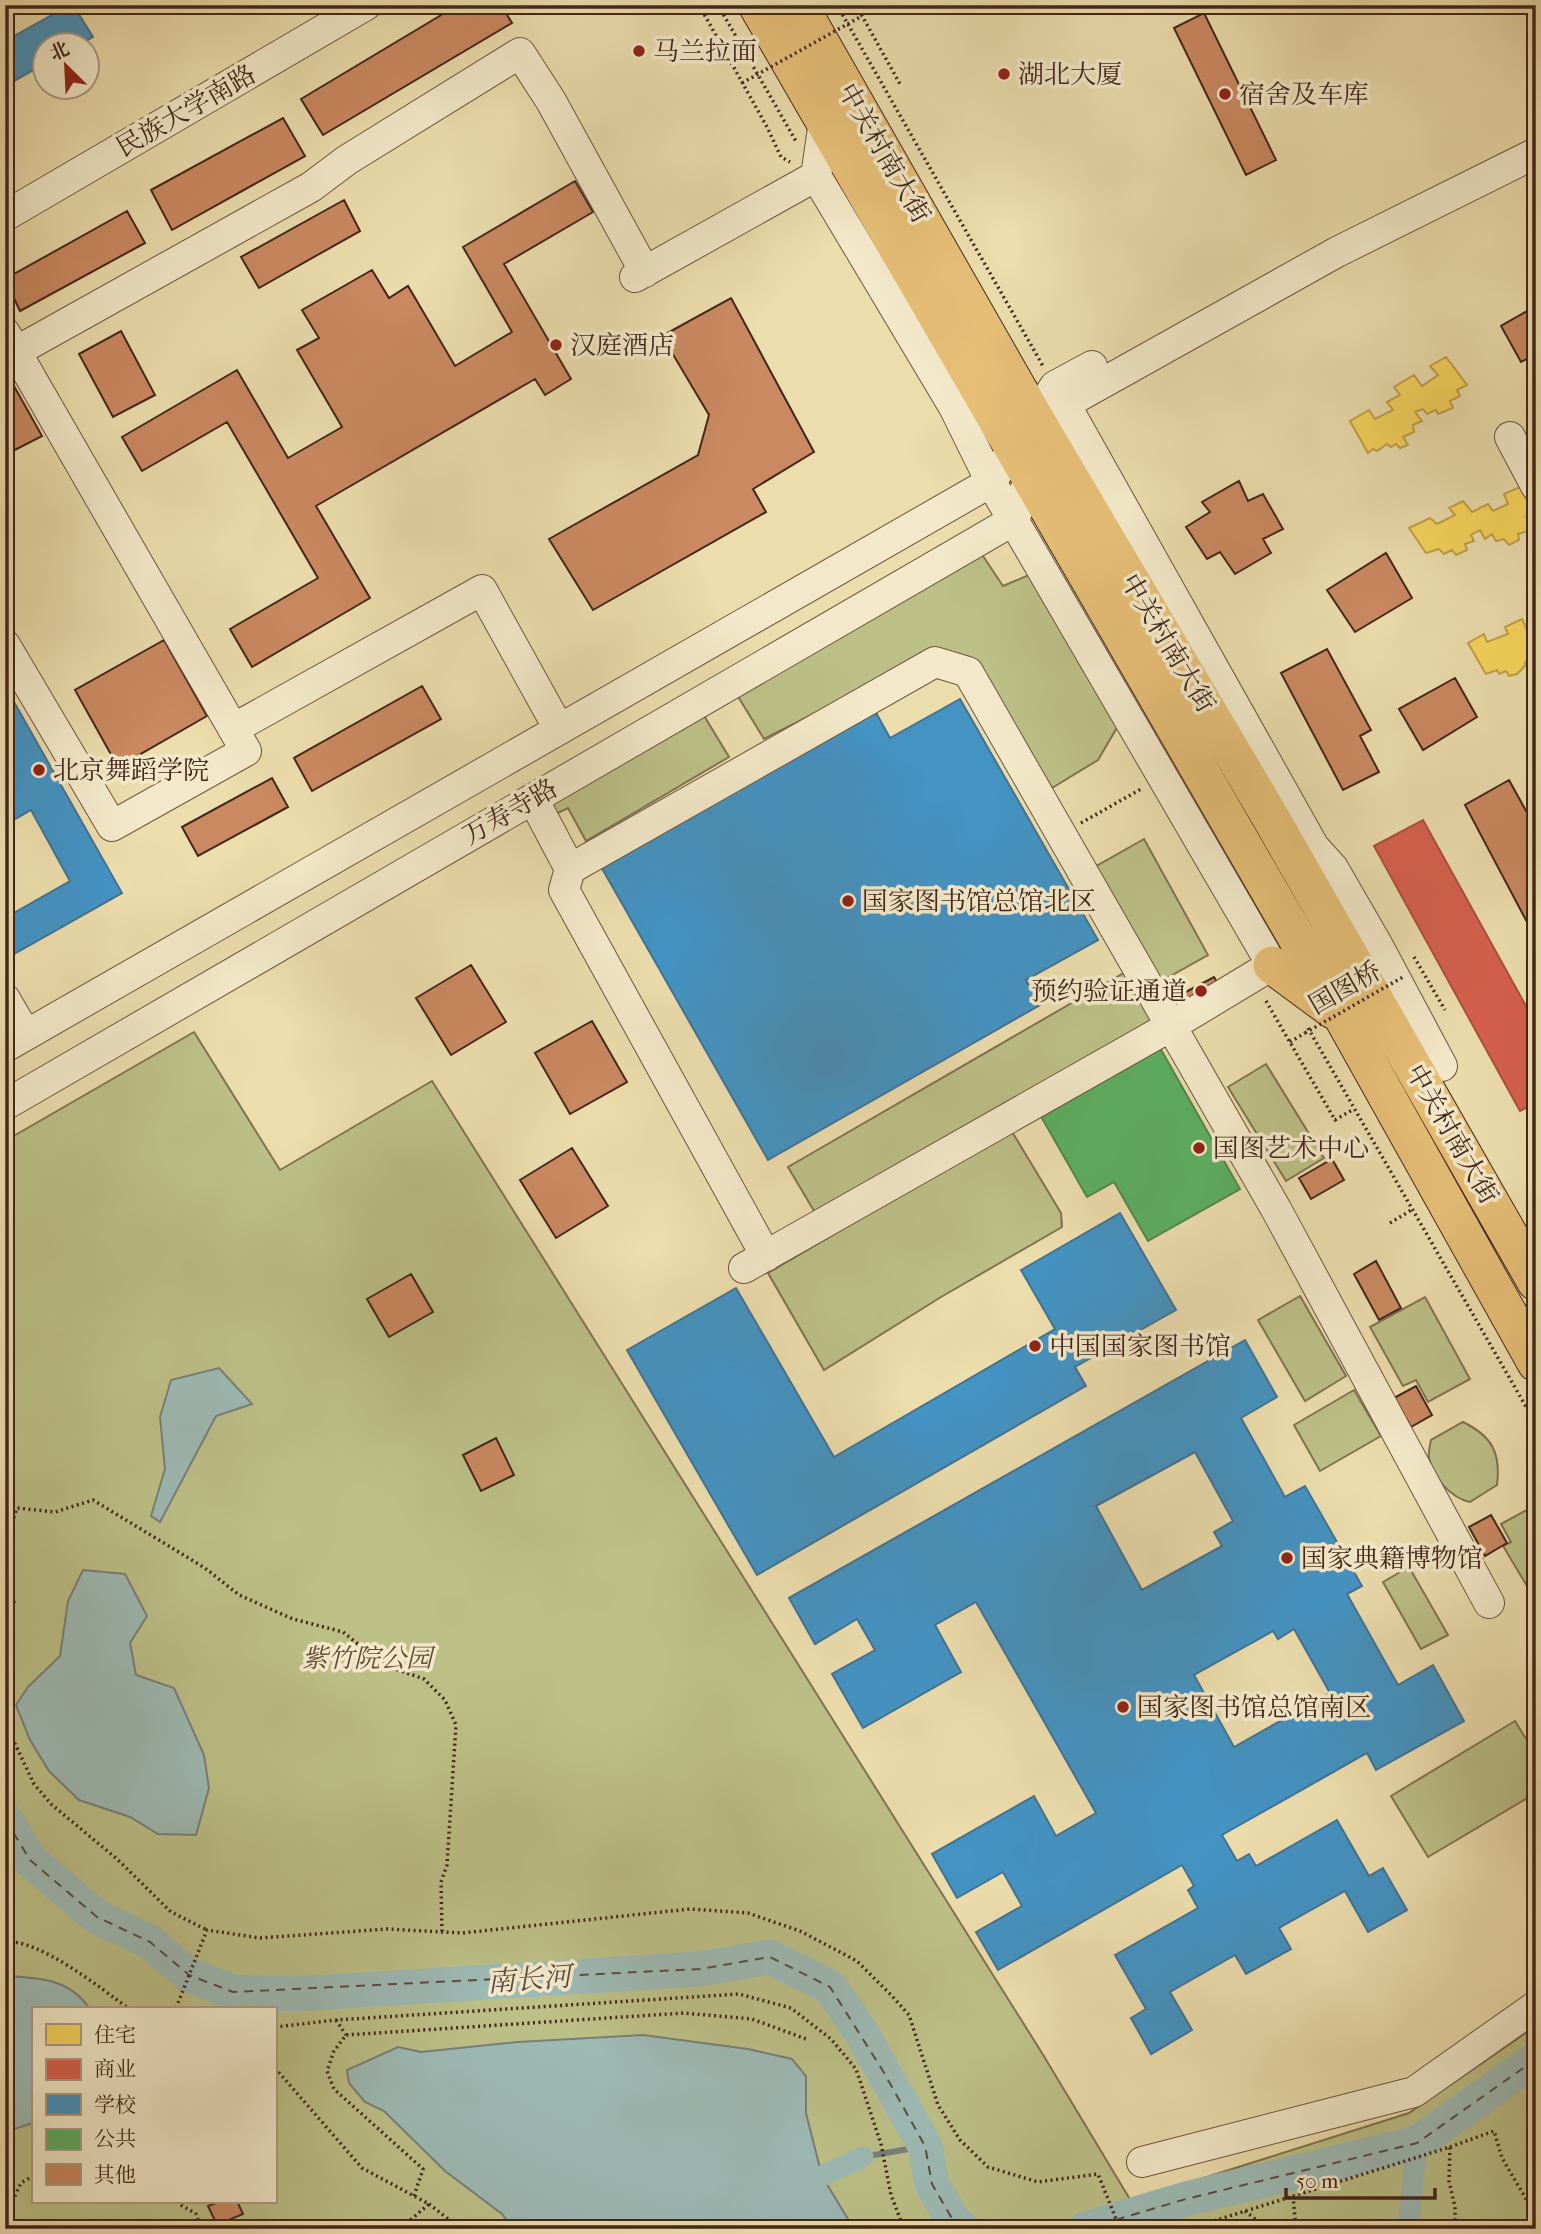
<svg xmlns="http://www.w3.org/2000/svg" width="1541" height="2234" font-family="'IM FELL French Canon','Noto Serif SC',serif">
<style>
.green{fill:#bcc087;stroke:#807351;stroke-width:2;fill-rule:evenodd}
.water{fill:#9dbab5;stroke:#797f77;stroke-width:2}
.homes{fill:#f6d55c;stroke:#c0a048;stroke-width:2}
.shops{fill:#d6604d;stroke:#aa4f3e;stroke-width:2}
.schools{fill:#4393c3;stroke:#437291;stroke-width:2;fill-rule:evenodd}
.public{fill:#5aae61;stroke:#53854c;stroke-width:2}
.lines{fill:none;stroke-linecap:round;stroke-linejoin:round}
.stream{stroke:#797f77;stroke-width:6}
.canal{stroke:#9dbab5;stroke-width:21}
.river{stroke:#9dbab5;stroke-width:35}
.ferry{stroke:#5a4b42;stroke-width:2;stroke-dasharray:9 7;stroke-linecap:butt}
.building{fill:#ca8961;stroke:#43261b;stroke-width:2}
.minor-casing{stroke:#6d5440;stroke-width:32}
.major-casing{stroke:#43261b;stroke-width:39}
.path{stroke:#43261b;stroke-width:3.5;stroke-dasharray:2 3.5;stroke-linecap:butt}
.minor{stroke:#f3e9ca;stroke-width:30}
.major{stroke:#e6be76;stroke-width:37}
.path-bridge{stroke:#43261b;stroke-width:3.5;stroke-dasharray:2 3.5;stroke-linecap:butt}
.poi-dot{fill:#8f2418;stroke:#f3e9ca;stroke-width:2.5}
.labels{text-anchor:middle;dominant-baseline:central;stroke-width:7;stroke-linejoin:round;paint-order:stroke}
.poi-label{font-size:26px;fill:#43261b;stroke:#f3e9ca;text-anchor:start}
.street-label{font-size:26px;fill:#43261b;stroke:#f3e9ca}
.park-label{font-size:26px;font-style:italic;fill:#614c36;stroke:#f3e9ca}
.water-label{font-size:28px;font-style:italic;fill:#5a4b42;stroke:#f3e9ca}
</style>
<rect width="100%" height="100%" fill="#ecddad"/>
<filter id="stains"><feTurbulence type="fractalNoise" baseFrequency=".00286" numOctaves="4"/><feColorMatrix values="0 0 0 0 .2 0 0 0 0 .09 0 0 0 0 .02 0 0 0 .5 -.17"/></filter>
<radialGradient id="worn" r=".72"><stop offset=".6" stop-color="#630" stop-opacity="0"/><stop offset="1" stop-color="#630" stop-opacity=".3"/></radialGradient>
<path class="green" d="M 979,550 L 1003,586 L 1036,572 L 1122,719 L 1098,760 L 1052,788 L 973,665 L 931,654 L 764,739 L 734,690 Z
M 700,709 L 729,757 L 586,841 L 568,808 L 556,814 L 546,798 Z
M 1144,839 L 1208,955 L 1158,983 L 1093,868 Z
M 1127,971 L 1155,1020 L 817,1216 L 788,1167 Z
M 194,1032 L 280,1170 L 432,1081 L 1042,2053 L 1131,2201 L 1409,2113 L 1536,2026 L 1536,2229 L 5,2229 L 5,1141 ZM 33,2008 L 275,2008 L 275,2201 L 33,2201 Z
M 1266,1064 L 1324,1158 L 1286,1181 L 1228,1087 Z
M 1011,1130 L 1061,1213 L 1062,1227 L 941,1297 L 824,1370 L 768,1273 Z
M 1300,1296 L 1346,1376 L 1305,1401 L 1258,1320 Z
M 1425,1297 L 1470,1379 L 1428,1402 L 1416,1380 L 1403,1386 L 1370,1327 Z
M 1354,1390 L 1381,1436 L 1320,1471 L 1294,1425 Z
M 1463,1422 C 1492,1436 1501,1453 1497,1485 L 1470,1502 C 1451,1498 1432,1477 1429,1458 C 1428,1453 1430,1445 1431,1440 Z
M 1536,1505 L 1536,1601 L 1503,1546 L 1511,1542 L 1501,1524 Z
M 1409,1567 L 1448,1635 L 1421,1649 L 1383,1582 Z
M 1515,1721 L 1536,1755 L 1536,1793 L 1428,1857 L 1391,1796 Z"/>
<path class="water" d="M 219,1368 L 252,1404 L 216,1416 L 160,1522 L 151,1516 L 165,1469 L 160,1417 L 171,1380 Z
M 83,1570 L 125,1574 L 147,1616 L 130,1643 L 136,1675 L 174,1688 L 204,1755 L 209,1788 L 196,1835 L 158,1834 L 130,1817 L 79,1800 L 49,1771 L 30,1740 L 16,1705 L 28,1687 L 60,1656 L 68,1601 Z
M 5,1976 C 38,1978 69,1978 89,2008 L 33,2008 L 33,2123 L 5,2132 Z
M 643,2035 L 748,2049 L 792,2059 L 806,2076 L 806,2113 L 822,2176 L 854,2229 L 514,2229 L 502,2214 L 445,2171 L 384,2111 L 365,2102 L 349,2083 L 347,2070 L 398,2047 L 421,2052 L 518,2042 Z"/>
<path class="homes" d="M 1446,357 L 1467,385 L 1457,390 L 1460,396 L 1450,401 L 1453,408 L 1438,414 L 1436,410 L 1427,414 L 1423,409 L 1415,412 L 1422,421 L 1413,425 L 1414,432 L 1403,437 L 1408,445 L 1400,448 L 1396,444 L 1391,447 L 1387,444 L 1377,451 L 1373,449 L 1368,453 L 1350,421 L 1369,410 L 1375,419 L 1393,410 L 1387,402 L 1400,395 L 1394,387 L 1414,375 L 1422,386 L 1438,375 L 1430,366 Z
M 1520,487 L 1533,512 L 1526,517 L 1534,529 L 1518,534 L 1519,540 L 1509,545 L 1504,539 L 1496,541 L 1492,534 L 1485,539 L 1480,530 L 1471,535 L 1474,541 L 1465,544 L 1467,550 L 1456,555 L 1452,550 L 1444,554 L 1439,549 L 1426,553 L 1409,528 L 1430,518 L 1437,524 L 1455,515 L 1449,508 L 1463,501 L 1472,512 L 1488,504 L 1493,511 L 1508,504 L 1504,494 Z
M 1522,619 L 1526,628 L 1536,622 L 1536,648 L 1531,650 L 1533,657 L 1525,662 L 1525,666 L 1517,674 L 1509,676 L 1506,671 L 1499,674 L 1497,670 L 1486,674 L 1468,643 L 1484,634 L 1487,642 L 1508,634 L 1505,627 Z"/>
<path class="shops" d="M 1423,820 L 1536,1024 L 1536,1103 L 1520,1111 L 1374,846 Z"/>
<path class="schools" d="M 70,5 L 73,5 L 93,37 L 78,46 L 46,46 L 46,63 L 5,86 L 5,41 Z
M 5,686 L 122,893 L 7,958 L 5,955 L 5,918 L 70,881 L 31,810 L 5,825 L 5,777 L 8,775 L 5,771 Z
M 960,699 L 1098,940 L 1026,980 L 1040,1005 L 768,1160 L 599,863 L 873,707 L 890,738 Z
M 1120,1213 L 1176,1310 L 1075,1367 L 1086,1386 L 757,1575 L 627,1350 L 736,1288 L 834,1457 L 1055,1329 L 1021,1270 Z
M 1245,1340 L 1277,1397 L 1241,1418 L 1285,1497 L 1305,1486 L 1362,1586 L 1347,1594 L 1398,1685 L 1433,1665 L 1464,1721 L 1376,1770 L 1367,1753 L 1222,1835 L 1237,1861 L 1249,1854 L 1256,1866 L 1337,1820 L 1369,1876 L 1383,1868 L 1407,1910 L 1368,1932 L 1345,1891 L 1279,1928 L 1291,1949 L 1246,1974 L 1235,1955 L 1170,1992 L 1192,2030 L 1151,2054 L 1131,2018 L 1146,2009 L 1115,1955 L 1198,1908 L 1188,1890 L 1194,1886 L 1182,1865 L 998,1970 L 976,1932 L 1022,1906 L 1003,1872 L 957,1898 L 932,1854 L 1034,1796 L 1056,1836 L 1096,1813 L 976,1602 L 935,1625 L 961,1672 L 863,1728 L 832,1674 L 875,1650 L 857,1619 L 815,1644 L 789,1598 ZM 1195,1452 L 1233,1521 L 1214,1532 L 1222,1546 L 1142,1590 L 1096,1506 ZM 1294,1629 L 1330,1693 L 1234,1747 L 1194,1675 L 1273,1631 L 1278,1639 Z"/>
<path class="public" d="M 1159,1046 L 1240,1189 L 1148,1241 L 1114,1182 L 1087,1197 L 1039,1113 Z"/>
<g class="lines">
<path class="stream" d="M 863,2157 L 925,2146"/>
<path class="canal" d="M 822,2176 L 863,2157
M 1408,2229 L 1417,2143"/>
<path class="river" d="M 5,1819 L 30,1860 L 97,1917 L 150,1942 L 189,1975 L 233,1992 L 297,1994 L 700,1969 L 770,1957 L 830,1987 L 861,2032 L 883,2071 L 925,2146 L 932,2184 L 954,2222 L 963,2229
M 1085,2229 L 1186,2199 L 1417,2143 L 1536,2059"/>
<path class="ferry" d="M 5,1819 L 30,1860 L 97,1917 L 150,1942 L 189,1975 L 233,1992 L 700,1969 L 770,1957 L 830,1987 L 883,2071 L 925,2146 L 932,2184 L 954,2222 L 963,2229
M 1085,2229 L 1186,2199 L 1417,2143 L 1536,2059"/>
</g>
<path class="building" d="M 458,5 L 501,5 L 512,23 L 323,135 L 301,99 Z
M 1204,13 L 1276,160 L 1246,175 L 1174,28 Z
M 283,118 L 305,156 L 172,230 L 151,190 Z
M 575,181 L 593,212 L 504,264 L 571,379 L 545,395 L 535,379 L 316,506 L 370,598 L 252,667 L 230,629 L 318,578 L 227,422 L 142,471 L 122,437 L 237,370 L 288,458 L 342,427 L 297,350 L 319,338 L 302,310 L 372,270 L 389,298 L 408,286 L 455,366 L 512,332 L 463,247 Z
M 344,200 L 360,231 L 259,288 L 241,257 Z
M 127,211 L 145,243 L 20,311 L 5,279 Z
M 731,298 L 814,452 L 753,489 L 766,512 L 593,610 L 549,539 L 698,455 L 709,415 L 662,336 Z
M 1536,306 L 1536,354 L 1521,362 L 1501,326 Z
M 121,331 L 155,395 L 113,417 L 79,354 Z
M 5,370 L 42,436 L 5,455 Z
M 1239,481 L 1248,501 L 1263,494 L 1283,529 L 1263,539 L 1271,553 L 1235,574 L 1220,552 L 1207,559 L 1186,527 L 1210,512 L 1202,502 Z
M 1386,553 L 1412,598 L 1355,632 L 1327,590 Z
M 164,640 L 207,716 L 118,767 L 75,690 Z
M 1327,649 L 1371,730 L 1360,736 L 1379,772 L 1343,790 L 1281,673 Z
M 1455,678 L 1477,717 L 1423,750 L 1399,709 Z
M 422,686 L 441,719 L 312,791 L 294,758 Z
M 272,778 L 288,807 L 198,856 L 182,827 Z
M 1509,780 L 1536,829 L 1536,939 L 1465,805 Z
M 471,965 L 506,1022 L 451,1055 L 416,998 Z
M 1214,977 L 1220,987 L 1188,1004 L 1182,994 Z
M 592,1021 L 627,1082 L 570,1114 L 535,1053 Z
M 572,1148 L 608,1206 L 556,1238 L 520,1180 Z
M 1332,1159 L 1344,1180 L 1311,1199 L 1299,1178 Z
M 1376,1261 L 1401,1308 L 1379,1320 L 1354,1274 Z
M 411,1274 L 433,1312 L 389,1337 L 367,1299 Z
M 1416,1386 L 1432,1415 L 1411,1427 L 1394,1398 Z
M 496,1438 L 514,1475 L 481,1491 L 463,1455 Z
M 1491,1515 L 1507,1543 L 1485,1556 L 1469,1527 Z
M 221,2201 L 237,2201 L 243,2214 L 217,2225 L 208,2206 Z"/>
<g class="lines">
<g class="minor-casing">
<path id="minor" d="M 5,216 L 366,5
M 635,277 L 816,176
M 5,333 L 246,751 L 112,826 L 5,645
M 17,351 L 311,187 L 347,160 L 520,53 L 551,101 L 645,272
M 1065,404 L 1314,847 L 1333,868 L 1378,946 L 1442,1066
M 1510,437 L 1536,486
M 233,729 L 482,590 L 559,729
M 533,799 L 570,869
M 5,999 L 26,1035
M 5,1047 L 991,482 L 1055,386 L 1092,366
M 5,1105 L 1014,520 L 1030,477 L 1065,404 L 1337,252 L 1536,153
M 766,1256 L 564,890 L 570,869 L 935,662 L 968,672 L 1276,1209 L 1489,1603
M 744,1268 L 1171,1026 L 1272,965 L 991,482 L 954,407 L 816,176 L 824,122
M 1142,2162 L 1414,2092 L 1536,2006"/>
</g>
<g class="major-casing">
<path id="major" d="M 757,5 L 1343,1018 L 1536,1363
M 799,5 L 1034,417 L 1268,813 L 1536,1282
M 1272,965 L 1333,1010"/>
</g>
<path class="path" d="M 699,5 L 767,127 L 781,157 L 790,162
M 718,5 L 797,143
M 837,5 L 1043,366
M 856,5 L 900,84
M 1081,823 L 1141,789
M 1414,957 L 1445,1010
M 1266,1001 L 1335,1120 L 1354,1109
M 1308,1028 L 1536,1424
M 1290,1042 L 1305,1033
M 1390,1223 L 1413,1209
M 5,1544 L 17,1508 L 55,1512 L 93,1500 L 205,1568 L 239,1595 L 293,1619 L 343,1632 L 384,1665 L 424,1679 L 445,1700 L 456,1725 L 447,1865 L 441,1882 L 442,1932
M 5,1587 L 14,1602 L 5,1614
M 5,1723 L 34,1784 L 51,1804 L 117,1859 L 171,1912 L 207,1930
M 5,1942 C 38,1938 102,1989 128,2008
M 176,2008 L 207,1930 L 260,1938 L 387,1929 L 462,1933 L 690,1909 L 748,1913 L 800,1931 L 857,1961 L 892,1996 L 909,2015 L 938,2105 L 960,2140 L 988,2167 L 1038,2182 L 1098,2174 L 1120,2229
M 336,2020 L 346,2035
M 275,2027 L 336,2020 L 739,1994 L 791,2008 L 831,2039 L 856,2069 L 881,2144 L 891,2195 L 904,2229
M 275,2068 L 362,2168 L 429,2204 L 400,2229
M 1450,2147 L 1494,2131 L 1502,2158 L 1536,2216
M 414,2196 L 423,2169 L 334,2089 L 327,2071 L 334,2051 L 346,2035 L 684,2013 L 752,2019 L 806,2039
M 1293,2196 L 1296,2229
M 177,2201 L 181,2205 L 196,2214 L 198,2220 L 193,2229
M 429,2204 L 461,2229
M 1245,2211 L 1268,2229
M 5,2216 L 21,2183 L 33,2176
M 5,2219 L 13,2229
M 1188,2229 L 1450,2147 L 1449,2181 L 1455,2207 L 1455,2229"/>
<use href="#minor" class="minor"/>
<use href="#major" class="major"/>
<path class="path-bridge" d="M 742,83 L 862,16
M 1305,1033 L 1403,977"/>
</g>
<g class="poi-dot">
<circle cx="639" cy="51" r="7"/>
<circle cx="1004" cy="74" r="7"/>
<circle cx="1225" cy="94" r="7"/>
<circle cx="556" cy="345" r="7"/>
<circle cx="39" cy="770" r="7"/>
<circle cx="848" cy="901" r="7"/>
<circle cx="1201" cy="991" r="7"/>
<circle cx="1199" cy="1148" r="7"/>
<circle cx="1035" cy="1346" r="7"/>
<circle cx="1287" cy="1558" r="7"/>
<circle cx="1123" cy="1707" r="7"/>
</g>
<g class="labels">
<g class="poi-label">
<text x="653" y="51">马兰拉面</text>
<text x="1018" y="74">湖北大厦</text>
<text x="1239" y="94">宿舍及车库</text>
<text x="570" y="345">汉庭酒店</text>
<text x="53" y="770">北京舞蹈学院</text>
<text x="862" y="901">国家图书馆总馆北区</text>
<text x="1187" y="991" text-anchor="end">预约验证通道</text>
<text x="1213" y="1148">国图艺术中心</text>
<text x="1049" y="1346">中国国家图书馆</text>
<text x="1301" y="1558">国家典籍博物馆</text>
<text x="1137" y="1707">国家图书馆总馆南区</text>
</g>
<g class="street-label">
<text transform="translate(186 111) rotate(-30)">民族大学南路</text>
<text transform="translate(884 153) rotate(60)">中关村南大街</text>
<text transform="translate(1168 643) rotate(59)">中关村南大街</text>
<text transform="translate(510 812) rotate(-30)">万寿寺路</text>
<text transform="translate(1345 988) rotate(-30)">国图桥</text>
<text transform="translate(1452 1134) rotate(60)">中关村南大街</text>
</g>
<g class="park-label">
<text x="367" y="1658">紫竹院公园</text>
</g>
<g class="water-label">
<text transform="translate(529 1979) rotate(-4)">南长河</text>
</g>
</g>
<rect width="1541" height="2234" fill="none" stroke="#ecddad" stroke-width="28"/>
<rect x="7" y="7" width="1527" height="2220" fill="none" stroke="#43261b" stroke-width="3.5"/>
<rect x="14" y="14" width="1513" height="2206" fill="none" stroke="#43261b" stroke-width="2"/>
<rect x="32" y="2007" width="245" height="196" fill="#f3e9ca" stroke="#ad9b84" stroke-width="2"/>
<rect x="46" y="2024" width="35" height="21" fill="#f6d55c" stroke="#ad9b84" stroke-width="2"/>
<text x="94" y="2042" font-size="21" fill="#43261b">住宅</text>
<rect x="46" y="2059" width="35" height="21" fill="#d6604d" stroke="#ad9b84" stroke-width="2"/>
<text x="94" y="2076" font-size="21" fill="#43261b">商业</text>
<rect x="46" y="2094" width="35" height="21" fill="#4393c3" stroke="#ad9b84" stroke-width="2"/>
<text x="94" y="2112" font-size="21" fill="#43261b">学校</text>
<rect x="46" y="2129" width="35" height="21" fill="#5aae61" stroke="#ad9b84" stroke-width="2"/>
<text x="94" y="2146" font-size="21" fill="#43261b">公共</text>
<rect x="46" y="2164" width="35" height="21" fill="#ca8961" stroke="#ad9b84" stroke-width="2"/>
<text x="94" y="2182" font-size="21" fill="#43261b">其他</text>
<g transform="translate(66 66) rotate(336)"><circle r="33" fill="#f3e9ca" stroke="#ad9b84" stroke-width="2"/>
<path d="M0-5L12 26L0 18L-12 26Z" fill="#8f2418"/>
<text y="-10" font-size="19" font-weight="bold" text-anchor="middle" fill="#43261b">北</text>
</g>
<path d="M1286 2188v10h149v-10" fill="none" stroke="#43261b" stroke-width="3.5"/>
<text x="1296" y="2188" font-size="21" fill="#43261b" stroke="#f3e9ca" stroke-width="5" paint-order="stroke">50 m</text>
<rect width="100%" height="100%" filter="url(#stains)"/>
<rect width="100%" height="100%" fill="url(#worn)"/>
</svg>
